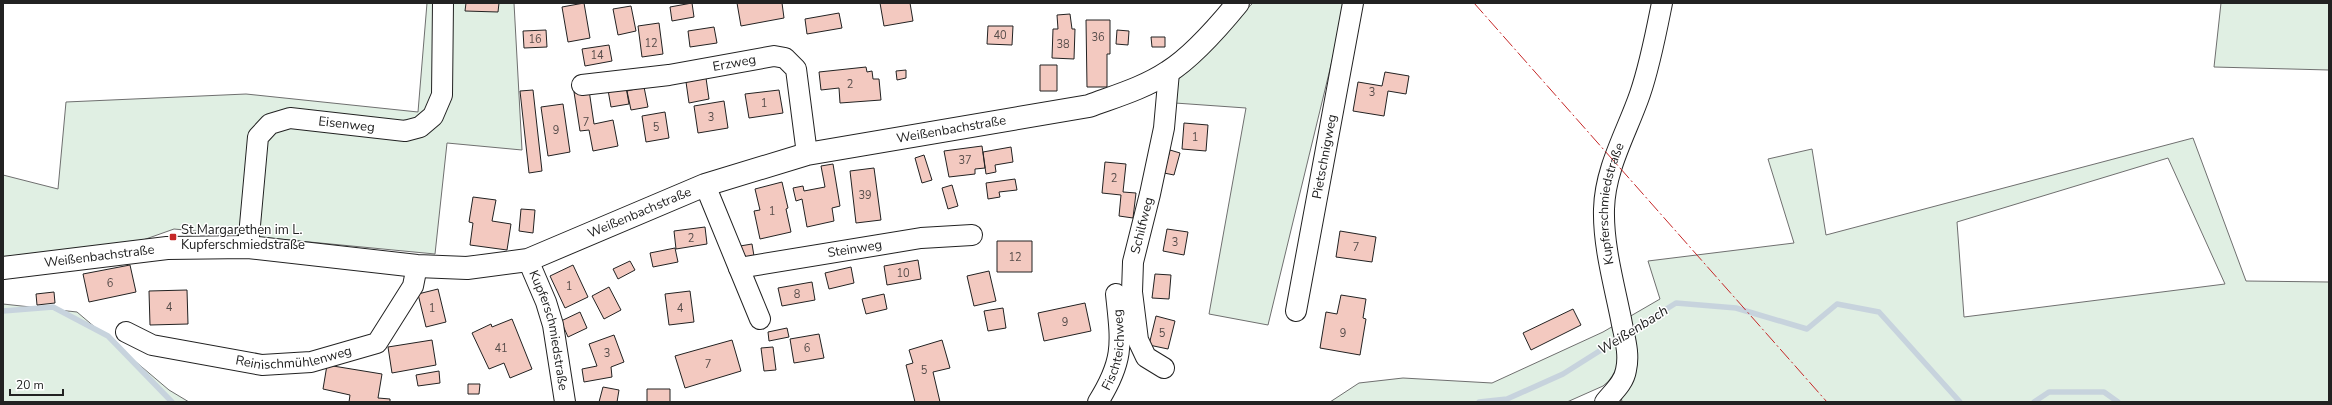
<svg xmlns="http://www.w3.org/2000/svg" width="2332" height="405" font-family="'Nunito Sans',sans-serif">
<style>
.green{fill:#e0efe3;stroke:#6f6f6f;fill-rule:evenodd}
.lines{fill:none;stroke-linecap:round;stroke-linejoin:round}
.stream{stroke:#c7d3dd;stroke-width:5.5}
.building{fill:#f3c9c0;stroke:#222}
.minor-casing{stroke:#222;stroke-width:22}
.major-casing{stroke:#222;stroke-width:24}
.minor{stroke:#fff;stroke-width:20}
.major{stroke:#fff;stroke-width:22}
.power{stroke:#c62828;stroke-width:1;stroke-dasharray:14 3 2 3;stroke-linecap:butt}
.poi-dot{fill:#c62828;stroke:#fff;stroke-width:1.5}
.labels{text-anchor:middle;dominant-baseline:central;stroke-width:3;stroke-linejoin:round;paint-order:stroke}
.number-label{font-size:11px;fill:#564c4a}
.street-label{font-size:13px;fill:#222;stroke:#fff}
.poi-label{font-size:13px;fill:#222;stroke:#fff;text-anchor:start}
.water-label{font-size:14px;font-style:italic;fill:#222;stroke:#fff}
</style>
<rect width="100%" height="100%" fill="#fff"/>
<path class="green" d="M 427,3 L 514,3 L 522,150 L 447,143 L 435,254 L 174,229 L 143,240 L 3,258 L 3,175 L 58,189 L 66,102 L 246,94 L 418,112 Z
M 1253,3 L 1346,3 L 1268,325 L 1209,314 L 1246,108 L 1175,103 L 1178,74 Z
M 2221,3 L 2329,3 L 2329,70 L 2214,67 Z
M 2193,138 L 2246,281 L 2329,282 L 2329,402 L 1622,402 L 1617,374 L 1603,386 L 1567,402 L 1330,402 L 1359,383 L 1403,378 L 1492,383 L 1603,332 L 1660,299 L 1648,261 L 1794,243 L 1768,159 L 1812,149 L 1826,235 ZM 2168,158 L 2225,284 L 1964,317 L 1957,222 Z
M 3,304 L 77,312 L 169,390 L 189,402 L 3,402 Z"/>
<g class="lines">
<path class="stream" d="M 3,311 L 53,307 L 108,336 L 172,402
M 1628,333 L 1676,303 L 1736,308 L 1807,329 L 1837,304 L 1879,312 L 1960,402
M 1479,402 L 1507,399 L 1563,374 L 1620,338
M 2034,402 L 2049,392 L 2104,392 L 2118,402"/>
</g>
<path class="building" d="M 466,3 L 499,3 L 498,12 L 465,11 Z
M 584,3 L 590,38 L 568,42 L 562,7 Z
M 692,3 L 694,17 L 672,21 L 670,7 Z
M 737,3 L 782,3 L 784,18 L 741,26 Z
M 880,3 L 910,3 L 913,21 L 884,26 Z
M 631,6 L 636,31 L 618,35 L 613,9 Z
M 839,13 L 842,28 L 807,34 L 805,19 Z
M 1070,14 L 1072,29 L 1075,29 L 1074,59 L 1052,58 L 1053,29 L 1058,29 L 1057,15 Z
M 1086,20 L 1110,20 L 1110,54 L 1107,54 L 1107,87 L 1087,87 Z
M 659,23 L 663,54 L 642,57 L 638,26 Z
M 988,26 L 1013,26 L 1012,45 L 987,44 Z
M 714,27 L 717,43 L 690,47 L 688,31 Z
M 546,30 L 547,47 L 524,48 L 523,31 Z
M 1117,30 L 1129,31 L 1128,45 L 1116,44 Z
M 1151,37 L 1165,37 L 1165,47 L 1152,47 Z
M 609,45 L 612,61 L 585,66 L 582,49 Z
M 1040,65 L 1057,65 L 1057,91 L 1040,91 Z
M 866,67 L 867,72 L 872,71 L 873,79 L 879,79 L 881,100 L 840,103 L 839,88 L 821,90 L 819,72 Z
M 906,70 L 906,78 L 897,80 L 896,71 Z
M 1385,72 L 1409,76 L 1406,94 L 1388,91 L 1384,116 L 1353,111 L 1358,82 L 1382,86 Z
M 706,78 L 709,99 L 689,103 L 686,82 Z
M 626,87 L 629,104 L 611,107 L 608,90 Z
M 644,87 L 648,107 L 631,110 L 627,91 Z
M 533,90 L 542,171 L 529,173 L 520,91 Z
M 589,90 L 594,124 L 613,120 L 618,146 L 593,151 L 589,130 L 580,131 L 574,92 Z
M 779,90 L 783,113 L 749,118 L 745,94 Z
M 724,101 L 728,128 L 698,133 L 694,106 Z
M 563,104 L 570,152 L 548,156 L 541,107 Z
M 665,112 L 669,138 L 646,142 L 642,116 Z
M 1184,123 L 1208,125 L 1206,151 L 1182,149 Z
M 982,146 L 985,168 L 975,169 L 975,174 L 949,177 L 944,151 Z
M 1011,147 L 1013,162 L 995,165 L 996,172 L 986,174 L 983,152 Z
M 1170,150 L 1180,153 L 1174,175 L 1164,173 Z
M 924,155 L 932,180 L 922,183 L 915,158 Z
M 1105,162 L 1126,164 L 1123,192 L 1136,193 L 1133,218 L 1119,216 L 1121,195 L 1102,193 Z
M 833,164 L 840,206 L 832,208 L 834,221 L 807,227 L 802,199 L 796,201 L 793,188 L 803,186 L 804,191 L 825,187 L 821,166 Z
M 874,168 L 881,220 L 856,223 L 850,171 Z
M 1015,179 L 1017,190 L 999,192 L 1000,197 L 988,199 L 986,183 Z
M 782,182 L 788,208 L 786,209 L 791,232 L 760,239 L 754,211 L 760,210 L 755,189 Z
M 952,185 L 958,206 L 948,209 L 942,188 Z
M 473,197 L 496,200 L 492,221 L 511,224 L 507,250 L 470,245 L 473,223 L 469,222 Z
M 521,209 L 535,210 L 533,233 L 519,231 Z
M 705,227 L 707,244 L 676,249 L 674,231 Z
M 1167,229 L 1188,232 L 1184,255 L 1163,251 Z
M 1340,231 L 1376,237 L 1372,262 L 1336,257 Z
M 997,241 L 1032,241 L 1032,272 L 997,272 Z
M 752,244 L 754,256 L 742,258 L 740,246 Z
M 675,248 L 678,262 L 653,267 L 650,253 Z
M 918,260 L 921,279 L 887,285 L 884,266 Z
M 630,261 L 635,270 L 618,279 L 613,269 Z
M 130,265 L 136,292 L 89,302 L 83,274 Z
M 573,265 L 588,297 L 565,308 L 550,276 Z
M 851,267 L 854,283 L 829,289 L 825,273 Z
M 989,271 L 996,301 L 974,306 L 967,276 Z
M 1155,274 L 1171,275 L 1169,299 L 1152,298 Z
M 812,282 L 815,300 L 782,306 L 778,288 Z
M 609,287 L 621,310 L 604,319 L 592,296 Z
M 438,289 L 446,322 L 426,327 L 418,294 Z
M 187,290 L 188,324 L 150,325 L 149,291 Z
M 690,291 L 694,322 L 669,325 L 665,294 Z
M 54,292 L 55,303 L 37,305 L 36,294 Z
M 884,294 L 887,309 L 866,314 L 862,299 Z
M 1341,295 L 1366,299 L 1363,318 L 1366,319 L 1360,355 L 1320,348 L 1326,312 L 1337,314 Z
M 1085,303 L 1091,331 L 1044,341 L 1038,313 Z
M 1003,308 L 1006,328 L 988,331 L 984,311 Z
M 1573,309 L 1581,325 L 1531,350 L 1523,333 Z
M 580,312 L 587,328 L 568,337 L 561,321 Z
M 1156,316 L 1175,321 L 1168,349 L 1149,345 Z
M 512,319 L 532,369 L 510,378 L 504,363 L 489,369 L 472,333 L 491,324 L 492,327 Z
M 787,328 L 789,337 L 769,341 L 768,332 Z
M 819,334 L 824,358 L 794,363 L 790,339 Z
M 614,335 L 624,362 L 611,367 L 612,377 L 584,382 L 582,369 L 597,366 L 589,344 Z
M 432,340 L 436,365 L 392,373 L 388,347 Z
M 732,340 L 741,371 L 685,388 L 675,356 Z
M 942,340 L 950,368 L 933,372 L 940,402 L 915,402 L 906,365 L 913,363 L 909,350 Z
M 773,347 L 776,370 L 764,371 L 761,348 Z
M 327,365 L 382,374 L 378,398 L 390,399 L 390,402 L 349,402 L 350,395 L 323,389 Z
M 439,371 L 440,383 L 418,386 L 416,375 Z
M 468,384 L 480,384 L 479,394 L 468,394 Z
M 603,387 L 619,390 L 617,402 L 599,402 Z
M 647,389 L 670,389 L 670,402 L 647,402 Z"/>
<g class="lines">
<g class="minor-casing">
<g id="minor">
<path id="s1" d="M 582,85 L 669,75 L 774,56 L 785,58 L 796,69 L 807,154"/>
<path id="s2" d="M 705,185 L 739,268 L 921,238 L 972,235"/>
<path id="s3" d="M 248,247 L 258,137 L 270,124 L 290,118 L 405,131 L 420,127 L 433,116 L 442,95 L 443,3"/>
<path id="s4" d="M 528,260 L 546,302 L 553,325 L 565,402"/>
<path d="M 739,268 L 760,319"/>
<path id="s5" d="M 1296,311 L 1353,3"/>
<path id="s6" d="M 126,332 L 152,345 L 262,365 L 311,362 L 377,343 L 413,286 L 417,266"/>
<path id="s7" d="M 1164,368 L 1146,357 L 1138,340 L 1132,292 L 1133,262 L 1150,194 L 1164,128 L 1169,72"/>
<path id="s8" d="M 1098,402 C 1125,359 1121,342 1116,294"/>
<path id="s9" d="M 1605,402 C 1613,392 1624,383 1626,370 C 1630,353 1624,336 1621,319 C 1614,284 1603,245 1604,209 C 1605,168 1627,132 1640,94 C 1650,65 1656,33 1662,3"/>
</g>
</g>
<g class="major-casing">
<g id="major">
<path id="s10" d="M 3,268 L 167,248 L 248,247 L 417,266 L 467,268 L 528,260 L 705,185 L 807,154 L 1089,106 C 1116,96 1144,88 1168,72 C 1192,57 1220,25 1238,3"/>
</g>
</g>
<use href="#minor" class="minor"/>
<use href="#major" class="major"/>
<path class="power" d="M 1474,3 L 1827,402"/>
</g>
<rect class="poi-dot" x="169" y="233" width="8" height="8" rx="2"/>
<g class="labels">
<g class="number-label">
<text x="1000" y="35">40</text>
<text x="1098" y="37">36</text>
<text x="535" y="39">16</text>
<text x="651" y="43">12</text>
<text x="1063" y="44">38</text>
<text x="597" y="55">14</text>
<text x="850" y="84">2</text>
<text x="1372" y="92">3</text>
<text x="764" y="103">1</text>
<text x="711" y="117">3</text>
<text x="586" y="122">7</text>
<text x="656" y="127">5</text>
<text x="556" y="130">9</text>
<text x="1195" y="137">1</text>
<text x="965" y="160">37</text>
<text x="1114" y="178">2</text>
<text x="865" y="195">39</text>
<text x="772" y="211">1</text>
<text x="691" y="238">2</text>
<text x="1175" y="242">3</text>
<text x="1356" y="247">7</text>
<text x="1015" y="257">12</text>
<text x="903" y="273">10</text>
<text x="110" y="283">6</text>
<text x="569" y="286">1</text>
<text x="797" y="294">8</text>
<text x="169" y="307">4</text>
<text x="432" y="308">1</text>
<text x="680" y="308">4</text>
<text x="1065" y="322">9</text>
<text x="1162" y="333">5</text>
<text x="1343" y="333">9</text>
<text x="501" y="348">41</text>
<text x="807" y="348">6</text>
<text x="607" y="353">3</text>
<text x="708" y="364">7</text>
<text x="924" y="370">5</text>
</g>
<g class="street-label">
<text stroke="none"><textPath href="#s1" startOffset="154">Erzweg</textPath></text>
<text stroke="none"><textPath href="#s3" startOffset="206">Eisenweg</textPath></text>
<text stroke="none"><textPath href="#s10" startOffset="973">Weißenbachstraße</textPath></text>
<text stroke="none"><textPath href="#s5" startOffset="157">Pietschnigweg</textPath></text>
<text stroke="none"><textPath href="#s9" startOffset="208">Kupferschmiedstraße</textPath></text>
<text stroke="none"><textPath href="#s10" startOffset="649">Weißenbachstraße</textPath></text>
<text stroke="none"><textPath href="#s7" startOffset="156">Schilfweg</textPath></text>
<text stroke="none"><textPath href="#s2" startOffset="207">Steinweg</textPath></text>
<text stroke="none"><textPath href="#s10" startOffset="97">Weißenbachstraße</textPath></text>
<text stroke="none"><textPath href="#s4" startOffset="74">Kupferschmiedstraße</textPath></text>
<text stroke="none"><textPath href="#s8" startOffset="56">Fischteichweg</textPath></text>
<text stroke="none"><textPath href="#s6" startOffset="173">Reinischmühlenweg</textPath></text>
</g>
<g class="poi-label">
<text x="181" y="230">St.Margarethen im L.<tspan x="181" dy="15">Kupferschmiedstraße</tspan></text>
</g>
<g class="water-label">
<text transform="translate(1633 330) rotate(-32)">Weißenbach</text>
</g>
</g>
<rect width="2332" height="405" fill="none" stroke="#222222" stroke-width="8"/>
<path d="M10 389v6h53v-6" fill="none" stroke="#222222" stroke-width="2"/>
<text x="16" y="389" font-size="12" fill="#222222" stroke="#ffffff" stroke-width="3" paint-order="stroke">20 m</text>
</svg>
